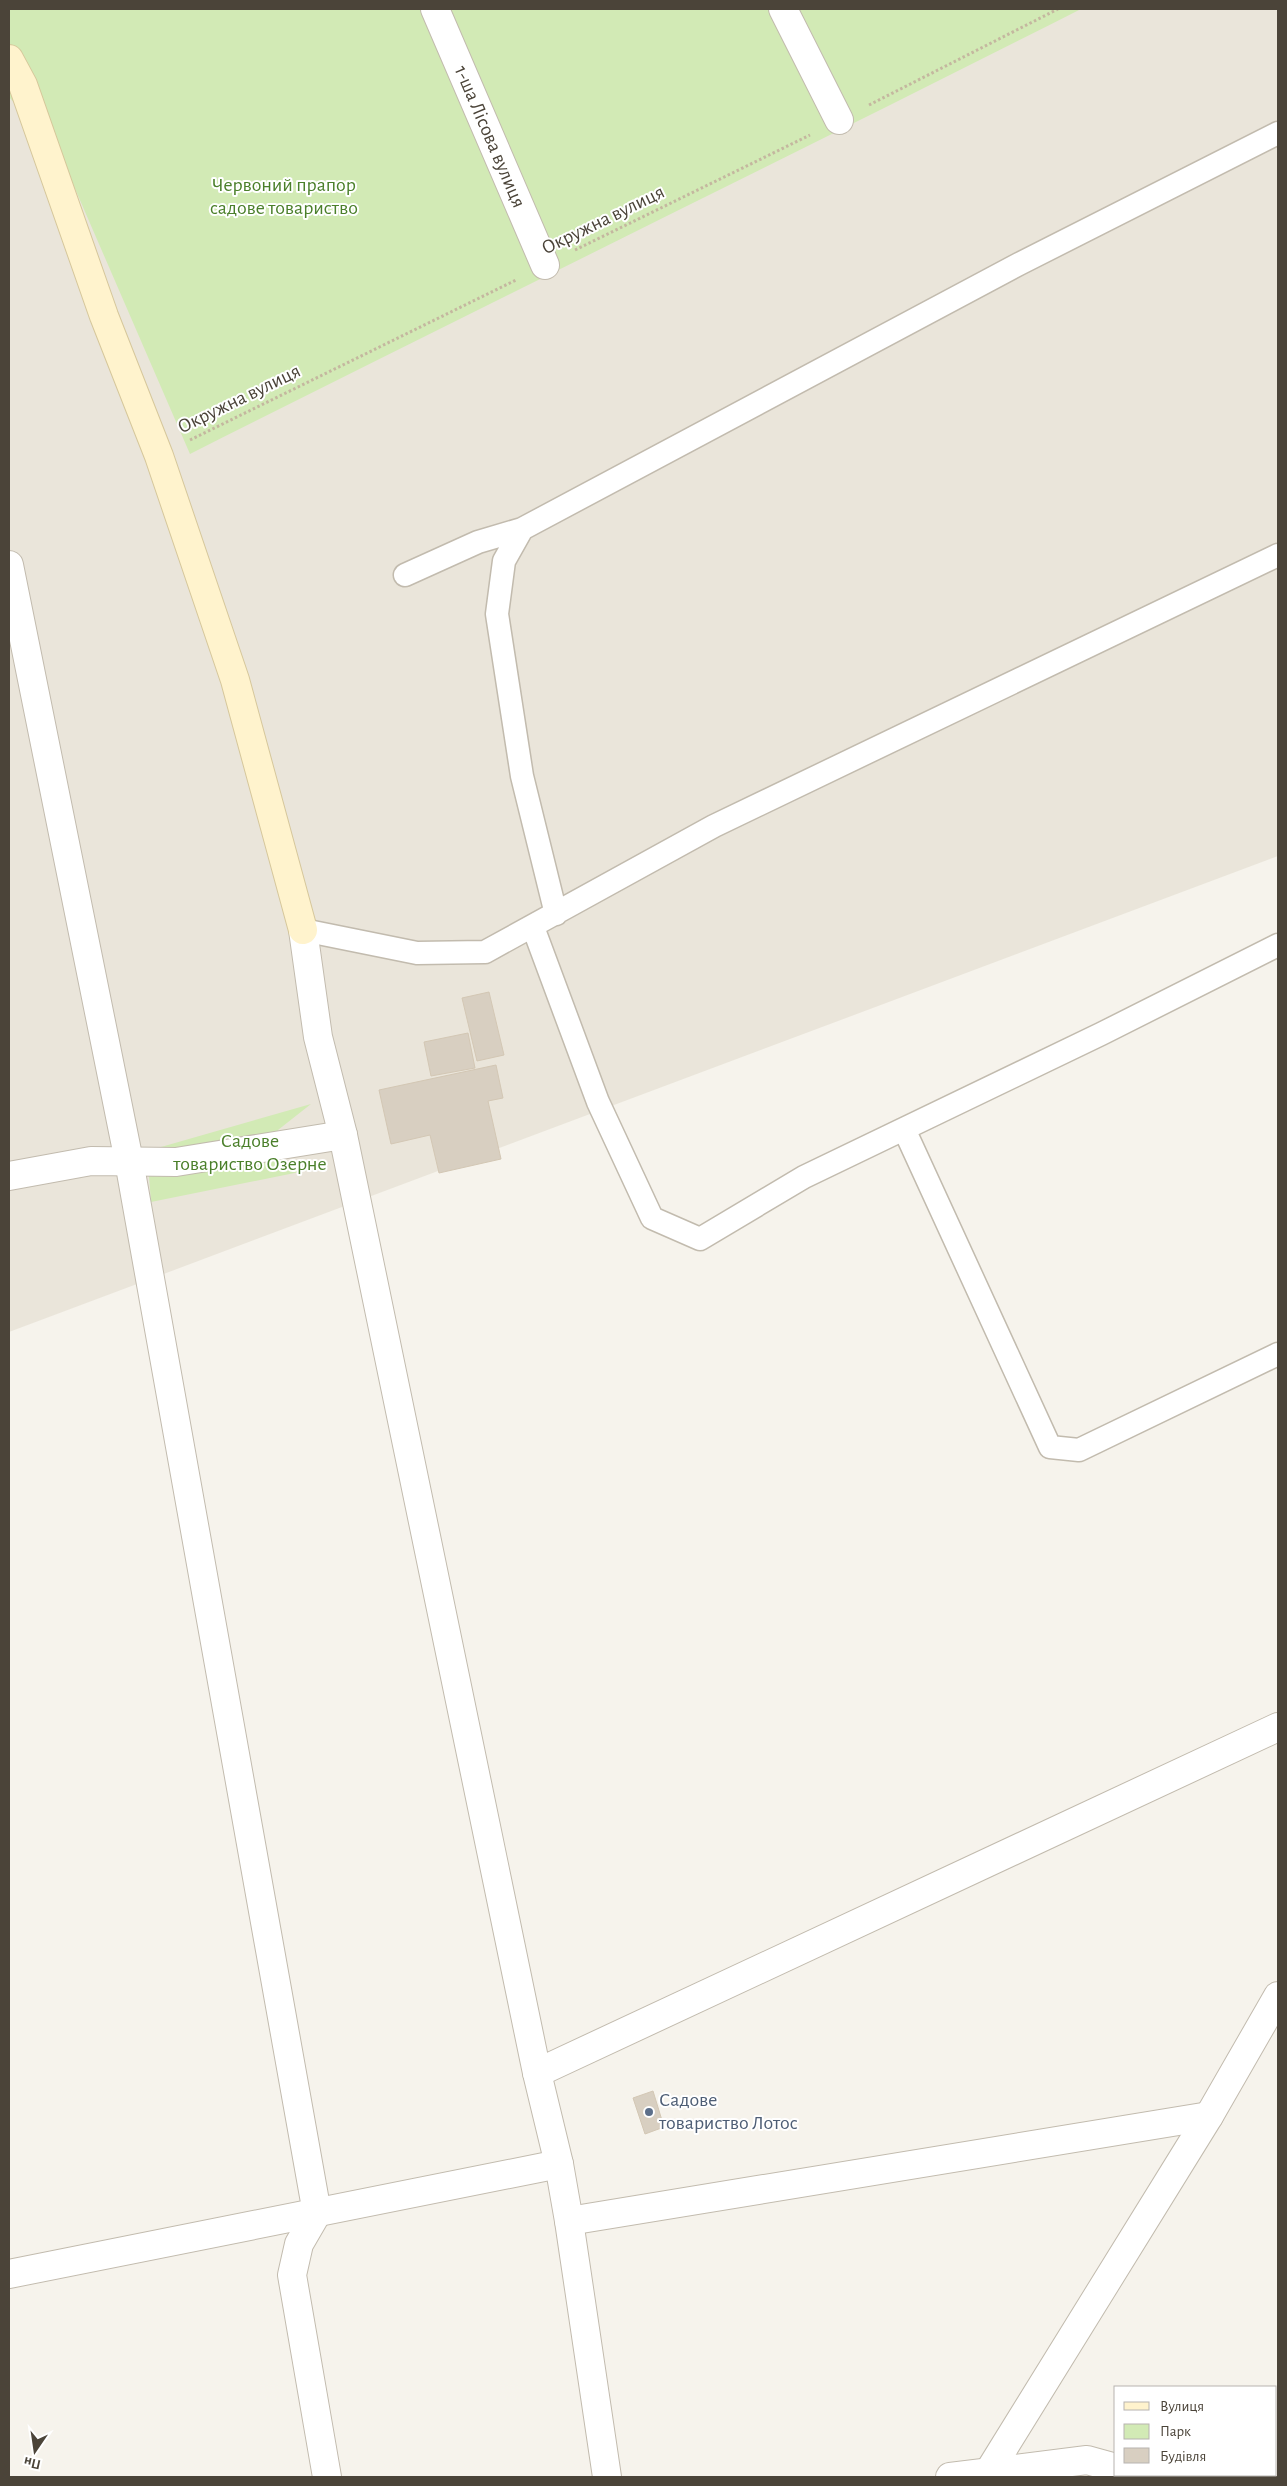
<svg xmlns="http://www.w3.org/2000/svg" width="1287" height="2486" font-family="'Alegreya Sans',sans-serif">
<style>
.residential{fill:#eae5da}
.green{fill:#d2eab5}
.building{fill:#d8cfc1;stroke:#d3c7b4}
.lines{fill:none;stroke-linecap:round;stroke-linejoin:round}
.lane-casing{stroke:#c2bbae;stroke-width:25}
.street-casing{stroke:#c2bbae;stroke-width:30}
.secondary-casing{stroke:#d6c79b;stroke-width:30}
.path{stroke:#c4b79f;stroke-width:3;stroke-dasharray:2.5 2.5;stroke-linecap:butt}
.lane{stroke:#fff;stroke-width:22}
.street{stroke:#fff;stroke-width:28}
.secondary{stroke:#fff3cd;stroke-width:28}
.service-dot{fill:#5c6f8a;stroke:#fff;stroke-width:2}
.labels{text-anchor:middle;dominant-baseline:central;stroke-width:4;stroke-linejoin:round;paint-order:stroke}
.street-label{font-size:20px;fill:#4b4439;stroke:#fff}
.park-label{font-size:20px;fill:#4a7f2a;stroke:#fff}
.service-label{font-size:20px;fill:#4e5e75;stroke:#fff;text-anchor:start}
</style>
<rect width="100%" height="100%" fill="#f6f3ec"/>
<path class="residential" d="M 9,9 L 1278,9 L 1278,856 L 9,1332 Z"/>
<path class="green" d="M 9,9 L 1081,9 C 785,159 487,304 190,454 L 60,154 L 9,97 Z
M 311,1104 L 278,1130 L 284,1165 L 324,1167 L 151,1202 L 147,1151 Z"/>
<path class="building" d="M 489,992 L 504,1055 L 477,1061 L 462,998 Z
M 468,1033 L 475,1068 L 431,1076 L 424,1042 Z
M 496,1065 L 503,1098 L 488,1101 L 501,1159 L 439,1173 L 430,1135 L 391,1144 L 379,1090 Z
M 653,2091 L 664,2127 L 645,2134 L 633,2098 Z"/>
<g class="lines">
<g class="lane-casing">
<path id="lane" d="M 405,575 L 478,542 L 522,529
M 556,914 L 522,776 L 497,614 L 504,561 L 522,529 L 1019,264 L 1278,133
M 533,927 L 598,1102 L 652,1218 L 700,1239 L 804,1177 L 1101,1034 L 1278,945
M 303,930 L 417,953 L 485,952 L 714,826 L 1278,555
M 904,1129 L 1050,1447 L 1079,1450 L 1278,1354"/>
</g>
<g class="street-casing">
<g id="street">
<path id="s1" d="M 435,9 L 545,265"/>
<path d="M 783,9 L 839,120"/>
<path d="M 9,565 L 129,1161 L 317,2213 L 299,2244 L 292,2275 L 327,2477"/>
<path d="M 303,930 L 318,1037 L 343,1135 L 537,2073 L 559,2164 L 569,2221 L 607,2477"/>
<path d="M 9,1176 L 91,1161 L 176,1162 L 343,1135"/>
<path d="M 537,2073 L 1278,1727"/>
<path d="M 569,2221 L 1209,2116"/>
<path d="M 9,2274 L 559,2164"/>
<path d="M 988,2473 L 1209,2116 L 1278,1996"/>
<path d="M 1144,2475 L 1154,2477"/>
<path d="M 950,2477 L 1087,2460 L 1116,2468"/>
</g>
</g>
<g class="secondary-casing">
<path id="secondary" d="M 9,59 L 23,85 L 104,316 L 159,456 L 235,680 L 303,930"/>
</g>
<path class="path" d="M 869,105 L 1058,9
M 575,250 L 810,135
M 190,440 L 516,280"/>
<use href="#lane" class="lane"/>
<use href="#street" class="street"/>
<use href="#secondary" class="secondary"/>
</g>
<circle class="service-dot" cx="649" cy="2112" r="5"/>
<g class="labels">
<g class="street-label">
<text stroke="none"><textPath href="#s1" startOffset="139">1-ша Лісова вулиця</textPath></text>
<text transform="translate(603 220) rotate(-26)">Окружна вулиця</text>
<text transform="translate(239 399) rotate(-26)">Окружна вулиця</text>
</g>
<g class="park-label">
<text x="284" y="185">Червоний прапор<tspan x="284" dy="23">садове товариство</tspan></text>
<text x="250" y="1141">Садове<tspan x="250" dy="23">товариство Озерне</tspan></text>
</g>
<g class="service-label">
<text x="659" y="2100">Садове<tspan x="659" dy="23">товариство Лотос</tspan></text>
</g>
</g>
<rect width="1287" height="2486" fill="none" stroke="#4b4439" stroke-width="20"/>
<rect x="1114" y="2386" width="162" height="90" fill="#ffffff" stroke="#b7b4b0"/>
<rect x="1124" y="2402" width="25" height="8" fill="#fff3cd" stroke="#b7b4b0"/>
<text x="1160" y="2411" font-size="15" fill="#4b4439">Вулиця</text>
<rect x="1124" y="2424" width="25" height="15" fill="#d2eab5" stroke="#b7b4b0"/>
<text x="1160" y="2436" font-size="15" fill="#4b4439">Парк</text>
<rect x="1124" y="2448" width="25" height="15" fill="#d8cfc1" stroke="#b7b4b0"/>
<text x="1160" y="2461" font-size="15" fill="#4b4439">Будівля</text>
<g transform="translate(35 2451) rotate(193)" stroke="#ffffff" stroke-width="4" paint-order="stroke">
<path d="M0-4L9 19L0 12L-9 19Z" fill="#4b4439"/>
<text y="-8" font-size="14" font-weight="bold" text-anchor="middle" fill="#4b4439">Пн</text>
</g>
</svg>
